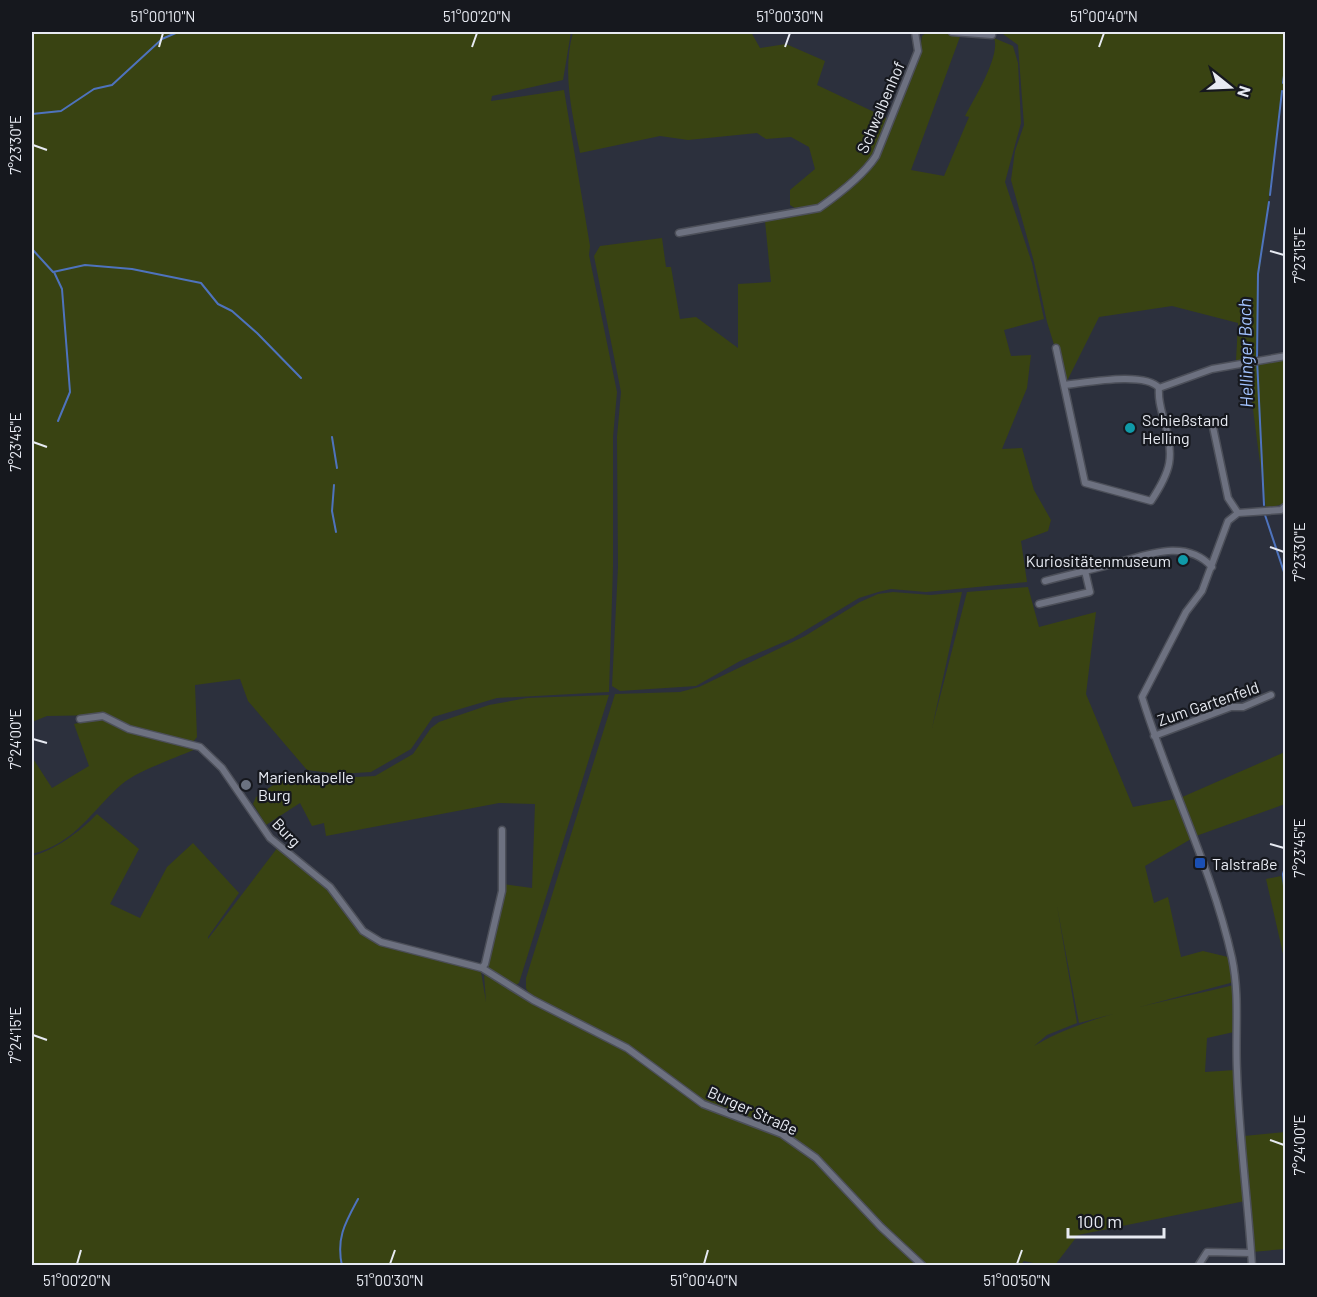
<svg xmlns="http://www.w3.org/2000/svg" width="1317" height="1297" font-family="Barlow,sans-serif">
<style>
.green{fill:#394312}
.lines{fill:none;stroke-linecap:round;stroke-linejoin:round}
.stream{stroke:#4e73bd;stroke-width:2}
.minor-casing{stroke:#4c4f59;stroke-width:9}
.minor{stroke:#6d7180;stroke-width:6}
.ticks{fill:none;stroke:#e7eaf2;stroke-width:2}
.culture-dot{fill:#0f9aa8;stroke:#16181e;stroke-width:2}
.worship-dot{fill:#6b7280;stroke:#16181e;stroke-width:2}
.transit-dot{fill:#1a4fb4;stroke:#16181e;stroke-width:2}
.labels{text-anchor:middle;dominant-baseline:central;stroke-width:4.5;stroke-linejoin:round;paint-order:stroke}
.street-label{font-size:16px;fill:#e7eaf2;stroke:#16181e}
.poi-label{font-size:16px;fill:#e7eaf2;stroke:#16181e;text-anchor:start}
.water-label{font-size:18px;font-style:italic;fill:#a3c3ff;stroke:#16181e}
.neatline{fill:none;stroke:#e7eaf2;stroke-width:2}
.ticks-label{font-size:15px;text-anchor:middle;fill:#e7eaf2}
</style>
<rect width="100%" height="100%" fill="#2c303d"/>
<path class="green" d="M 32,32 L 571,32 L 563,80 L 492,96 L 491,101 L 564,90 L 590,246 L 589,255 L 617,392 L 613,437 L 613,567 L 609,692 L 497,698 L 433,717 L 411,749 L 371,772 L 339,774 L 307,770 L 248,701 L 240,679 L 195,685 L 197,737 L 193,742 L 143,733 L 104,715 L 47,716 L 32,722 Z
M 573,32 L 751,32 L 760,48 L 786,44 L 825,61 L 817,85 L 891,120 L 870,165 L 819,207 L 798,210 L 790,205 L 790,190 L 815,169 L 809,147 L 791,137 L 766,139 L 757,133 L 688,140 L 660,136 L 580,153 C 572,112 562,73 573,32 Z
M 927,32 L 961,34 L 911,170 L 944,176 L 969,117 L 965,116 C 974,99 1001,55 994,38 L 1013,46 L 1018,63 L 1021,123 L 1005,182 L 1032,263 L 1044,319 L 1004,330 L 1011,356 L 1031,355 L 1027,388 L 1002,449 L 1022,448 L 1034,490 L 1051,520 L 1048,531 L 1021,541 L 1027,582 L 926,592 L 891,589 L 878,592 L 859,598 L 793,638 L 740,661 L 696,686 L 620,691 L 612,686 L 618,567 L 617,437 L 621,392 L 594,256 L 600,246 L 662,238 L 666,267 L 671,267 L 680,319 L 696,317 L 738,348 L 738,284 L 771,282 L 765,221 L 819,209 L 871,167 L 920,52 L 922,36 Z
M 980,32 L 1285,32 L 1285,71 L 1259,277 L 1256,359 L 1236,361 L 1238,323 L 1172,306 L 1099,317 L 1066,383 L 1047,322 L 1034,262 L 1011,180 L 1015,151 L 1024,125 L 1018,45 L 1003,34 Z
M 1285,359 L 1286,503 L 1266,509 L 1248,371 L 1243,366 Z
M 1028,587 L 1039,627 L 1096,612 L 1086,694 L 1133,807 L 1175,799 L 1191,839 L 1145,866 L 1154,903 L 1168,897 L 1181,957 L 1203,951 L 1228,957 L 1234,982 L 1079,1023 L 1057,906 L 1077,1023 L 1047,1035 L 1034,1046 C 1089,1013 1171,1001 1234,985 L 1234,1032 L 1207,1038 L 1205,1072 L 1235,1070 L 1236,1138 L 1245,1201 L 1078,1235 L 1055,1265 L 1042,1265 L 1024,1261 L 1019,1266 L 926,1265 L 804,1146 L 781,1130 L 704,1103 L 630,1048 L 530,996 L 526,988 L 526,978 L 615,694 L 680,692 L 699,687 L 805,636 L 860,602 L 878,594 L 893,592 L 931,595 L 962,592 L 932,728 L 967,592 Z
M 609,695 L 519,983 L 516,985 L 488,970 L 487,963 L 503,884 L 532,888 L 535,804 L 499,803 L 326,836 L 324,823 L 312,826 L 300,803 L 266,825 L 253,804 L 256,797 L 276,783 L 307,772 L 338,778 L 375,776 L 413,754 L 431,728 L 439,722 L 489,705 L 527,698 Z
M 103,717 L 128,730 L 198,748 C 178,757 137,771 122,784 C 91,811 76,843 32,854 L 32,757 L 52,788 L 89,766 L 74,724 Z
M 1285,752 L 1285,804 L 1196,836 L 1180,798 Z
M 97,814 L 139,849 L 110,904 L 140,918 L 167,867 L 193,843 L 239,893 L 208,937 L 208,939 L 278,847 L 318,879 L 363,933 L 381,943 L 481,972 L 486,1002 L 484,974 L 626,1050 L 702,1106 L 779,1135 L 817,1161 L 881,1232 L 920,1265 L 32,1265 L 32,856 C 55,850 80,832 97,814 Z
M 1281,876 L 1285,889 L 1285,999 L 1284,958 L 1266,879 Z
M 1285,1132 L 1285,1249 L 1252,1252 L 1244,1136 Z"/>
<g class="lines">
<path class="stream" d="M 1283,83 L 1286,61
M 32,114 L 61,111 L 94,89 L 112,85 L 162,39 L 178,32
M 1270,195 L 1282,91
M 32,249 L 53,272 L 85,265 L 132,269 L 201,283 L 218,304 L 232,311 L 257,333 L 301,378
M 54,272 L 62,289 L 70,392 L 58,421
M 332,437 L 337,468
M 334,485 L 332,511 L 336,532
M 1264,505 L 1257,359 L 1258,274 L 1269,202
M 1265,515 L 1286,578
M 1286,838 L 1286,839
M 1286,846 L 1286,849
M 1286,864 L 1283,874 L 1286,910
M 342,1266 C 336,1238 345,1223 358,1199"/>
<g class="minor-casing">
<path id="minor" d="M 952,32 L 992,35
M 679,233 L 819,208 C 839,194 863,176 876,156 L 918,51 L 915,32
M 1056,348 L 1085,483 L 1151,501 C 1171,471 1175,457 1164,420 C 1161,409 1158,400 1159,388
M 1064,385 C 1085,383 1145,371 1159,388
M 1159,388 L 1212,369 L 1286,356
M 1213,427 L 1228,498 L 1238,513
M 1045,581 C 1067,575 1090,570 1113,564 C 1144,556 1185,537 1212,567
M 1039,604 L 1090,592 L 1085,571
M 80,719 L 103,716 L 129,729 L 200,747 L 222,768 L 270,838 L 330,887 L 363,931 L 381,942 L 482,968 L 533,1000 L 627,1048 L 703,1104 L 782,1134 L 816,1158 L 881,1227 L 923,1266
M 1154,736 L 1231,707 L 1243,707 L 1271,695
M 482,968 L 485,964 L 502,891 L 502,830
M 1198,1266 L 1207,1252 L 1251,1253
M 1252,1266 C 1248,1201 1239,1136 1237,1071 C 1235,1033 1240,996 1232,958 C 1212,868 1169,785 1142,697 L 1186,612 L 1202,591 L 1228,521 L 1238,513 L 1281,510 L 1286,506"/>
</g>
<use href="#minor" class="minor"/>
</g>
<path class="ticks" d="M 159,47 L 163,33M 472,47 L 477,33M 785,47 L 790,33M 1099,47 L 1104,33M 33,145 L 47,150M 1270,251 L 1284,255M 33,442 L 47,447M 1270,547 L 1284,552M 33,739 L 47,743M 1270,844 L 1284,848M 33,1035 L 47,1040M 1270,1140 L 1284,1145M 77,1264 L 81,1250M 390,1264 L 395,1250M 704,1264 L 708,1250M 1017,1264 L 1022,1250"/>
<g class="culture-dot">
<circle cx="1130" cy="428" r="6"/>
<circle cx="1183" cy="560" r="6"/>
</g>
<circle class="worship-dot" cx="246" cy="785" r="6"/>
<rect class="transit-dot" x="1194" y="857" width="12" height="12" rx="3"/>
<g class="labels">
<g class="street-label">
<text transform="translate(880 107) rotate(-67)">Schwalbenhof</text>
<text transform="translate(1208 703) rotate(-19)">Zum Gartenfeld</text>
<text transform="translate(287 832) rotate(46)">Burg</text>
<text transform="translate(753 1110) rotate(24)">Burger Straße</text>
</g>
<g class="poi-label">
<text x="1142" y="419">Schießstand<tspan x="1142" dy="18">Helling</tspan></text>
<text x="1171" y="560" text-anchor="end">Kuriositätenmuseum</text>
<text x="258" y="776">Marienkapelle<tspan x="258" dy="18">Burg</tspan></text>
<text x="1212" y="863">Talstraße</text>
</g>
<g class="water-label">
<text transform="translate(1245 353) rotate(-91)">Hellinger Bach</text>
</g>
</g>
<rect width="1317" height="1297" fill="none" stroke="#16181e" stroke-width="66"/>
<g transform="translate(1230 87) rotate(108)" stroke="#16181e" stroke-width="4.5" paint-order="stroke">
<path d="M0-4.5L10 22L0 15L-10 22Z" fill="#e7eaf2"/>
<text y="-9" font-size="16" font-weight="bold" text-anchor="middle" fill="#e7eaf2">N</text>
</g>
<path d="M1068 1228v9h96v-9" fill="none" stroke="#e7eaf2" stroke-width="3"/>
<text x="1077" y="1228" font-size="18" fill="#e7eaf2" stroke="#16181e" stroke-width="4.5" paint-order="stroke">100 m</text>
<rect x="33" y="33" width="1251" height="1231" class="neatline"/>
<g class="ticks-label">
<text x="163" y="22">51°00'10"N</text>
<text x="477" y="22">51°00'20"N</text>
<text x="790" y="22">51°00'30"N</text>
<text x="1104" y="22">51°00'40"N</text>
<text transform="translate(16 145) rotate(-90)" y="5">7°23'30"E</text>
<text transform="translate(1300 255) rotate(-90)" y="5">7°23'15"E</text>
<text transform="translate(16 442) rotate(-90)" y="5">7°23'45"E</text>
<text transform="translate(1300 552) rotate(-90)" y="5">7°23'30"E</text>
<text transform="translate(16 739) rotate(-90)" y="5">7°24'00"E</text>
<text transform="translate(1300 848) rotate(-90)" y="5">7°23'45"E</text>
<text transform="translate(16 1035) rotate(-90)" y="5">7°24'15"E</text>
<text transform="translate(1300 1145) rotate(-90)" y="5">7°24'00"E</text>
<text x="77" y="1286">51°00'20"N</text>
<text x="390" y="1286">51°00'30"N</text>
<text x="704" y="1286">51°00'40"N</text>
<text x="1017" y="1286">51°00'50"N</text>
</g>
</svg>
